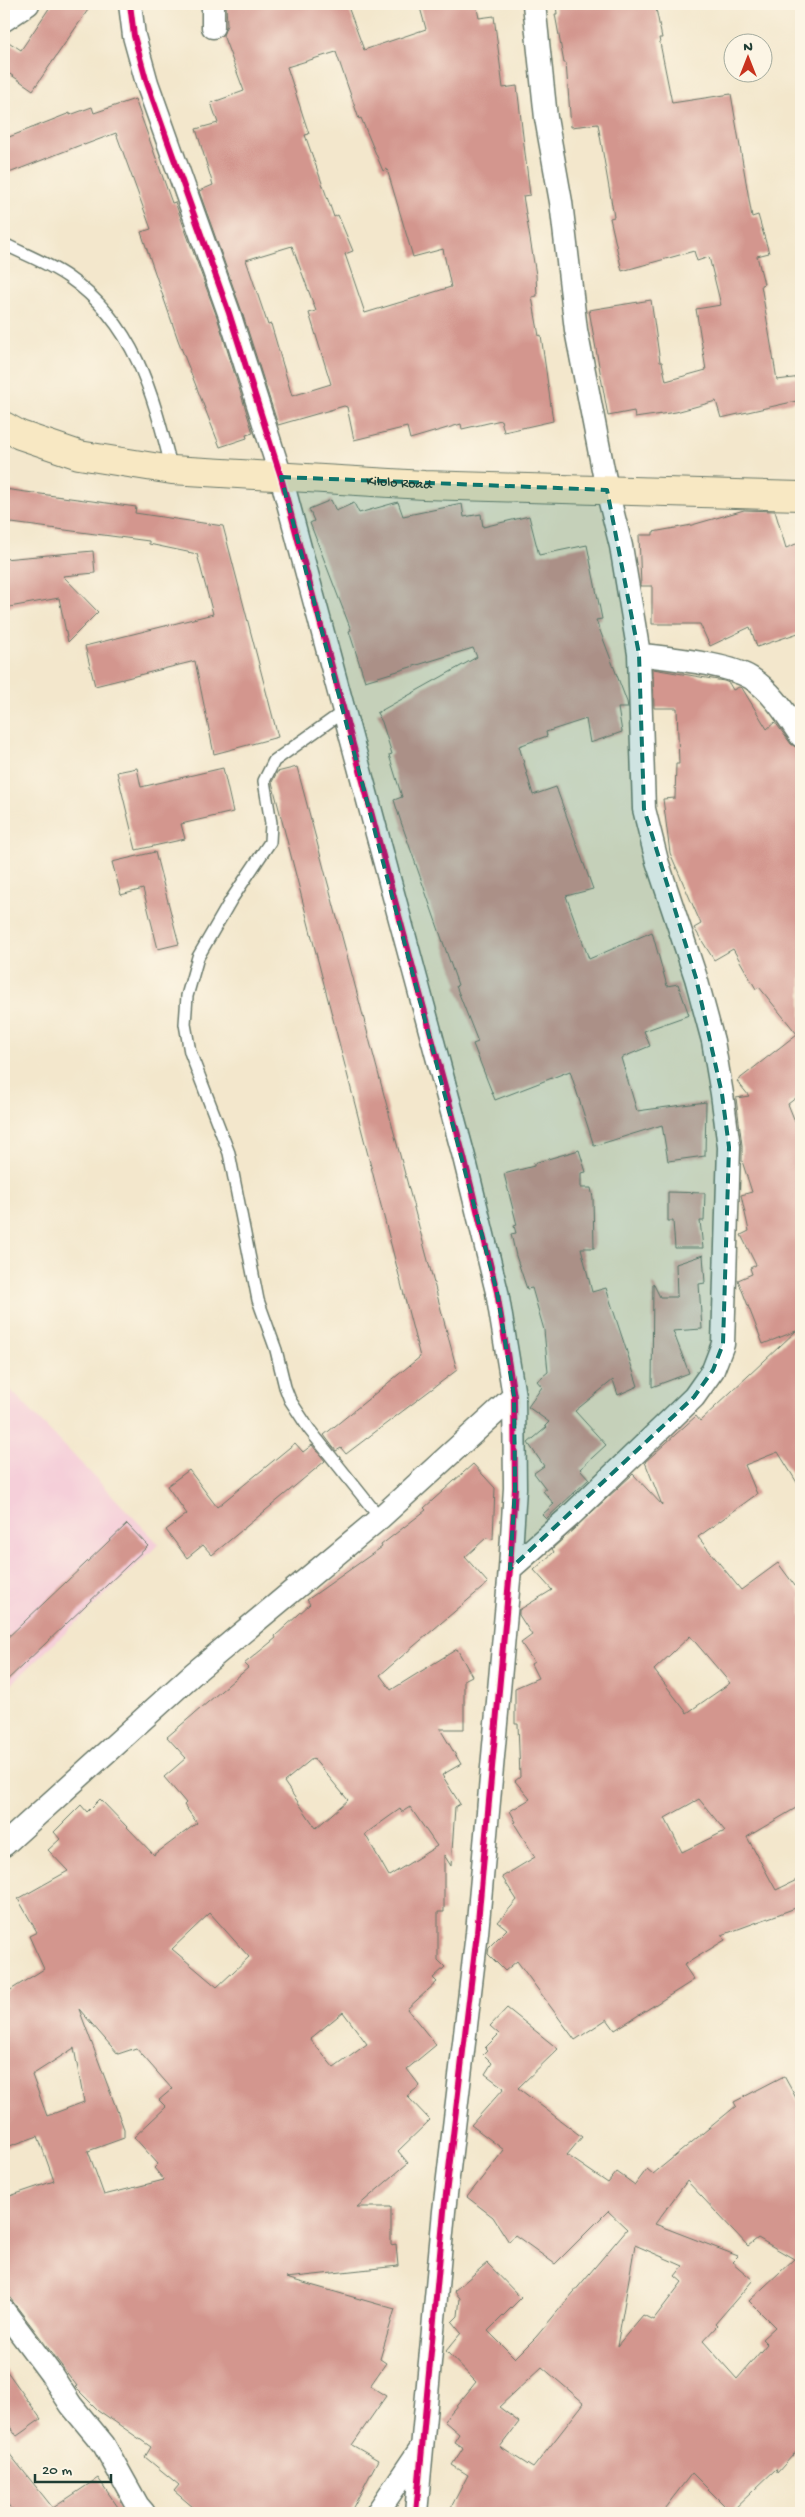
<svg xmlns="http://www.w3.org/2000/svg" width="805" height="2517" font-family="'Gochi Hand',sans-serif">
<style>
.built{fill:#f5cfd9}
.building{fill:#d3968e;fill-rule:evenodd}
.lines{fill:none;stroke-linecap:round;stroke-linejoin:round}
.lane-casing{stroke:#697869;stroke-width:14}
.street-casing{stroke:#697869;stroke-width:25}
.secondary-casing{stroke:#697869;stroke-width:30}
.lane{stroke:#fff;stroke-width:11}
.street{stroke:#fff;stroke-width:22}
.secondary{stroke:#f8e8c3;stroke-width:28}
.cycleway-casing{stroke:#fcf5e5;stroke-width:9}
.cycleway{stroke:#d6006c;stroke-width:6}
.marked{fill:#0f766e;fill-opacity:0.2;stroke:#0f766e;stroke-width:4;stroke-dasharray:10 6;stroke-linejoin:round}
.labels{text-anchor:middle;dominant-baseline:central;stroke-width:5;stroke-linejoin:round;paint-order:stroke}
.street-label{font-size:14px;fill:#1f3d34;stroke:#fcf5e5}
</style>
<rect width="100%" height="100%" fill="#fcf5e5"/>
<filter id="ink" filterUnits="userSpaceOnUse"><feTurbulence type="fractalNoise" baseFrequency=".02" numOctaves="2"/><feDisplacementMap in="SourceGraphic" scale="10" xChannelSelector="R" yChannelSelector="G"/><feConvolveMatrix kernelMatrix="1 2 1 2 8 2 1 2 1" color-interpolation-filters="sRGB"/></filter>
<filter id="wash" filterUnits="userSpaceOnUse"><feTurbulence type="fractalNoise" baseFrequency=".0096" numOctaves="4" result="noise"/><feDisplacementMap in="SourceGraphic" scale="20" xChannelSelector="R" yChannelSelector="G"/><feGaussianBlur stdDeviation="1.12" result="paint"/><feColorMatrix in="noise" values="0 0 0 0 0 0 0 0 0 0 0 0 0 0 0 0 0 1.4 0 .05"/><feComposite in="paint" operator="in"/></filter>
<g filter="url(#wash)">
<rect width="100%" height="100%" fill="#f3e7cc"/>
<path class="built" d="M 4,1383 L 159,1544 L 4,1691 Z"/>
<g id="blocks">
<path class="building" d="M 52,4 L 92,4 L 33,90 L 4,70 L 4,39 L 21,50 Z
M 226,4 L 347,4 L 364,50 L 426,29 L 419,4 L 476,4 L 479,18 L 494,16 L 503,88 L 517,86 L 530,195 L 523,196 L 536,275 L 537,296 L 532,297 L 539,336 L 541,335 L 553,421 L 504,432 L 501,420 L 462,429 L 461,424 L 410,439 L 407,427 L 354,440 L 347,407 L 344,406 L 278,425 L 241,309 L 199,191 L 213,185 L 196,129 L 218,123 L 211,103 L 244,91 L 223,35 L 227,25 ZM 336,52 L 359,119 L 361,118 L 383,171 L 387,169 L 413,257 L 443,249 L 451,287 L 365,313 L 345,254 L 353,251 L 338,215 L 334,217 L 305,135 L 309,134 L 287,67 ZM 292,246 L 316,311 L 309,313 L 331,384 L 292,396 L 271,324 L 268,325 L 246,260 Z
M 556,4 L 655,4 L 662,38 L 659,38 L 672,103 L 731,94 L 752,217 L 758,215 L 769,253 L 757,256 L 764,284 L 761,285 L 777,380 L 801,377 L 801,400 L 721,418 L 716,401 L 676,412 L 635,418 L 634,411 L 608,416 L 589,310 L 651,300 L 660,362 L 662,362 L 666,381 L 706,370 L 696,309 L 721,305 L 709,257 L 697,261 L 694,251 L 622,271 L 610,218 L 614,217 L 598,124 L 571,127 L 566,63 L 564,63 L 555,14 L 557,14 Z
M 135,99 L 172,203 L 175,202 L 217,317 L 253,433 L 246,435 L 247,438 L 220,447 L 178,340 L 141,232 L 151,229 L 116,133 L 84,145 L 83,144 L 4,175 L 4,139 L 70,113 L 70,115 L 92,107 L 94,113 Z
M 4,489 L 136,507 L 135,513 L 223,526 L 278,737 L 214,754 L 195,661 L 95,686 L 85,646 L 213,614 L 197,554 L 149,544 L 149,541 L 4,522 Z
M 331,500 L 336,511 L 354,503 L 359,513 L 398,502 L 403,516 L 462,504 L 464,517 L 481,514 L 483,527 L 529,516 L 539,555 L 587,545 L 602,619 L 596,620 L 627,702 L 628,708 L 618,708 L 622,732 L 590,743 L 586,719 L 546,732 L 547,736 L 519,746 L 533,795 L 556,787 L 593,889 L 566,896 L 589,959 L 652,932 L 667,986 L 678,984 L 689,1015 L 644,1031 L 650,1046 L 621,1058 L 637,1111 L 706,1102 L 705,1156 L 668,1161 L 662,1125 L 594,1146 L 570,1071 L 495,1100 L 473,1044 L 478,1042 L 456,986 L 458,985 L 401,822 L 394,800 L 402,797 L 389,755 L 392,754 L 382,722 L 377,713 L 477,657 L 473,648 L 365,681 L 349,631 L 351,630 L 310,523 L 314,521 L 309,509 Z
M 744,510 L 775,511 L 786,548 L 801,542 L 801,632 L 757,647 L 750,627 L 710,646 L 700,624 L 652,624 L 652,586 L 641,586 L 639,535 L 653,535 L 653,532 L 692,525 Z
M 93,551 L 95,573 L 63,576 L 98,612 L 68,642 L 59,598 L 4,608 L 4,559 Z
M 653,669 L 724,681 L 729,683 L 733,690 L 739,687 L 742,688 L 767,729 L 775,722 L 791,744 L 801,749 L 801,1094 L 788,1104 L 801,1136 L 801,1489 L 778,1452 L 745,1465 L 757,1494 L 698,1537 L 741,1590 L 778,1563 L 801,1594 L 801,1805 L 747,1837 L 776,1890 L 801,1878 L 801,1906 L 722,1935 L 725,1940 L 684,1965 L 694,1980 L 615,2030 L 607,2019 L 575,2040 L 517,1961 L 505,1971 L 488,1954 L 489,1947 L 507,1929 L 498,1922 L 517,1900 L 502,1877 L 535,1857 L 514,1823 L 516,1822 L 510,1811 L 530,1799 L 515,1781 L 520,1777 L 518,1724 L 515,1724 L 515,1688 L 538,1678 L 531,1664 L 534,1662 L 521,1643 L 532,1635 L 519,1615 L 519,1610 L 552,1590 L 534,1570 L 554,1552 L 552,1549 L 633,1474 L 662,1505 L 645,1462 L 696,1416 L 700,1421 L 796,1331 L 763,1344 L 738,1280 L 752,1274 L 750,1268 L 756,1265 L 741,1235 L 749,1231 L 741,1195 L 752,1192 L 742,1161 L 742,1145 L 736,1098 L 749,1096 L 737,1081 L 797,1034 L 759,987 L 756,989 L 733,949 L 714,960 L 694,928 L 701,924 L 670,853 L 663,799 L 675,798 L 676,764 L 679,764 L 677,708 L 654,708 ZM 690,1636 L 730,1683 L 687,1713 L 654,1670 ZM 699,1799 L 725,1831 L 682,1852 L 665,1818 Z
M 297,767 L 457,1370 L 346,1454 L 341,1448 L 336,1451 L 324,1435 L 420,1357 L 272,782 L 277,772 Z
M 137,768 L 141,787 L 223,768 L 233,812 L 181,824 L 185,839 L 136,850 L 117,772 Z
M 155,852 L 179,944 L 158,949 L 143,889 L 121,895 L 112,862 Z
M 579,1150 L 586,1172 L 581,1173 L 581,1188 L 591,1188 L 593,1198 L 594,1248 L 581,1248 L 592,1292 L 606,1288 L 638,1386 L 618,1395 L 613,1380 L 575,1411 L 606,1445 L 580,1469 L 589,1479 L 546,1519 L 542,1515 L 554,1504 L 543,1491 L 546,1489 L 534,1473 L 544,1466 L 528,1443 L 547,1427 L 545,1426 L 549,1422 L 528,1407 L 542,1387 L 537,1381 L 548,1372 L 544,1330 L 532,1288 L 527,1289 L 516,1256 L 511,1234 L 516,1233 L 514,1226 L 517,1225 L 504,1174 L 534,1166 L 534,1163 Z
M 668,1192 L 705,1193 L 704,1221 L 700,1221 L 703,1248 L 675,1248 L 673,1221 L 668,1221 Z
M 703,1255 L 705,1283 L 699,1284 L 702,1329 L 673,1331 L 689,1373 L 652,1387 L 653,1283 L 660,1297 L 677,1297 L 676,1264 Z
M 295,1443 L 303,1452 L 312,1445 L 325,1461 L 212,1555 L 203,1545 L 187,1558 L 166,1530 L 187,1514 L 167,1486 L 189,1470 L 217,1507 Z
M 473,1464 L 495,1488 L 493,1539 L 486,1538 L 465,1557 L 488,1583 L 380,1675 L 391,1690 L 457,1649 L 472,1676 L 464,1680 L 464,1729 L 440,1729 L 461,1764 L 442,1775 L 460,1804 L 455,1807 L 451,1866 L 444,1855 L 444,1912 L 438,1912 L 438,1960 L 445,1967 L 433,1978 L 437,1982 L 407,2009 L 436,2045 L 407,2069 L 420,2086 L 407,2096 L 430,2120 L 398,2151 L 408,2163 L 357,2207 L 391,2207 L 391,2245 L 396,2244 L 398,2266 L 286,2278 L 395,2309 L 380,2359 L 386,2363 L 370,2386 L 386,2396 L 352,2445 L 378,2460 L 350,2513 L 200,2513 L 174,2491 L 179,2485 L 145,2457 L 151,2447 L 98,2410 L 75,2387 L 77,2386 L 4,2290 L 4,2198 L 54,2181 L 38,2136 L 4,2148 L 4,1994 L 44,1969 L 29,1936 L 37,1932 L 18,1899 L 68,1871 L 48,1850 L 60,1839 L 54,1832 L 81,1805 L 87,1812 L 100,1799 L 154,1855 L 197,1823 L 184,1805 L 186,1803 L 164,1777 L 186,1758 L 167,1737 L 248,1668 L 244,1664 L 276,1638 L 275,1636 L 310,1604 L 307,1600 L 382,1547 L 381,1545 L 426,1510 L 424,1508 ZM 313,1758 L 348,1800 L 316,1828 L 284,1782 ZM 410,1807 L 437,1846 L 389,1876 L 365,1834 L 400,1809 L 402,1812 ZM 210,1913 L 249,1957 L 217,1987 L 172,1949 ZM 79,2009 L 118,2054 L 136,2048 L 172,2089 L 159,2100 L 166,2107 L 134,2137 L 158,2164 L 154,2168 L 164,2180 L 104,2195 L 88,2151 L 124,2138 L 124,2129 ZM 343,2012 L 367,2044 L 334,2068 L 310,2039 ZM 74,2048 L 84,2102 L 47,2116 L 32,2075 Z
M 127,1524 L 148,1546 L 4,1683 L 4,1641 Z
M 507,2008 L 558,2049 L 518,2088 L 582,2137 L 567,2155 L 608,2183 L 617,2172 L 635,2185 L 647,2169 L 653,2174 L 736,2106 L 734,2102 L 784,2076 L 801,2107 L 801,2446 L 777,2473 L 776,2469 L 731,2512 L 692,2473 L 661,2513 L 448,2513 L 468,2475 L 452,2465 L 463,2448 L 454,2442 L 459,2434 L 444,2421 L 476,2382 L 446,2351 L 461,2333 L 452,2322 L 458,2316 L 460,2298 L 454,2291 L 487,2263 L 521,2298 L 488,2331 L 515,2358 L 536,2337 L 627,2229 L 608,2211 L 555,2264 L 515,2235 L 509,2242 L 493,2217 L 467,2197 L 504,2150 L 471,2125 L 504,2088 L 485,2074 L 492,2063 L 483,2054 L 487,2050 L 485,2048 L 499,2034 L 490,2026 ZM 687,2181 L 748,2246 L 758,2238 L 794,2259 L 749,2301 L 775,2327 L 762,2339 L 767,2344 L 737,2379 L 703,2341 L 717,2326 L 715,2324 L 753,2280 L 732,2262 L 738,2256 L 655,2224 ZM 635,2245 L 683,2266 L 675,2276 L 682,2282 L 653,2320 L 643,2315 L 617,2346 ZM 542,2367 L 584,2403 L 533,2468 L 500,2447 L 519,2422 L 499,2407 Z
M 4,2367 L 41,2419 L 17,2436 L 4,2418 Z
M 4,2447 L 53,2508 L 98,2478 L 122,2513 L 15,2513 L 4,2500 Z"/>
</g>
</g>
<g filter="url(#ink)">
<use href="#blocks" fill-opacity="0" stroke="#697869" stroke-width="1"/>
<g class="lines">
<g class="lane-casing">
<path id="lane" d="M 4,244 C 26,255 48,263 68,277 C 136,324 153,395 172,470
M 344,711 L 274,761 L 264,781 L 271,823 L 270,842 L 231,900 L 198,957 L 187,996 L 185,1024 L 190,1052 L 229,1153 L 258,1300 L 276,1350 L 285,1387 L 290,1400 L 309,1429 L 380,1518"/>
</g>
<g class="street-casing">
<path id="street" d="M 130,4 L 134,36 L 147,83 L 229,313 L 281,477 L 464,1157 L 497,1292 L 514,1396 L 515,1488 L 510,1569 L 477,1933 L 444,2211 L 416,2513
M 213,4 L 213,27
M 4,20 L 28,4
M 639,654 C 669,659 727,663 751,678 C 773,692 787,716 801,736
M 510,1569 L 569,1517 L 694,1397 L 713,1370 L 723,1344 L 729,1147 L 722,1094 L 713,1041 L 696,978 L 657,861 L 644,809 L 639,654 L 621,546 L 607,490 L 576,330 L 561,202 L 546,118 L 534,4
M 4,1845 L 194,1673 L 380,1518 L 514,1396
M 4,2311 L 51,2374 L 71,2405 L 104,2445 L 138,2506 L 144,2513
M 377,2513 L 421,2448"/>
</g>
<g class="secondary-casing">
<g id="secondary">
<path id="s1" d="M 4,426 L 20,435 L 79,455 L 172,470 L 424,485 L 801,496"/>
</g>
</g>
<use href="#lane" class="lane"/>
<use href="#street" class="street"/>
<use href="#secondary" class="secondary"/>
<g class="cycleway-casing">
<path id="cycleway" d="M 130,4 L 134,36 L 147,83 L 229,313 L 281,477 L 464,1157 L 497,1292 L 514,1396 L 515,1488 L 510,1569 L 477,1933 L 444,2211 L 416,2513"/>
</g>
<use href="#cycleway" class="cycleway"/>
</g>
</g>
<path class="marked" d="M 281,477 L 607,490 L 639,654 L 644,809 L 696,978 L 722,1094 L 729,1147 L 723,1344 L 713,1370 L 694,1397 L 510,1569 L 515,1488 L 514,1396 L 497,1292 Z"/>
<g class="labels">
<g class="street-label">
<text stroke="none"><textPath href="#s1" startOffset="402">Kilolo Road</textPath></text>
</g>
</g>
<rect width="805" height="2517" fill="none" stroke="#fcf5e5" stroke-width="20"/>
<g transform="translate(748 58)"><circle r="24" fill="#fcf5e5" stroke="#a4ab9e"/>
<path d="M0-4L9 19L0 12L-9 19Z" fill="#c8321e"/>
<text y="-8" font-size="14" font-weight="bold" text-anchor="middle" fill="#1f3d34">N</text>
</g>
<path d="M35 2474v8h76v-8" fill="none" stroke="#1f3d34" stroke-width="2.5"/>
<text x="42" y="2474" font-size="15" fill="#1f3d34" stroke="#fcf5e5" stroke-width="4" paint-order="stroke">20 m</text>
</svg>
